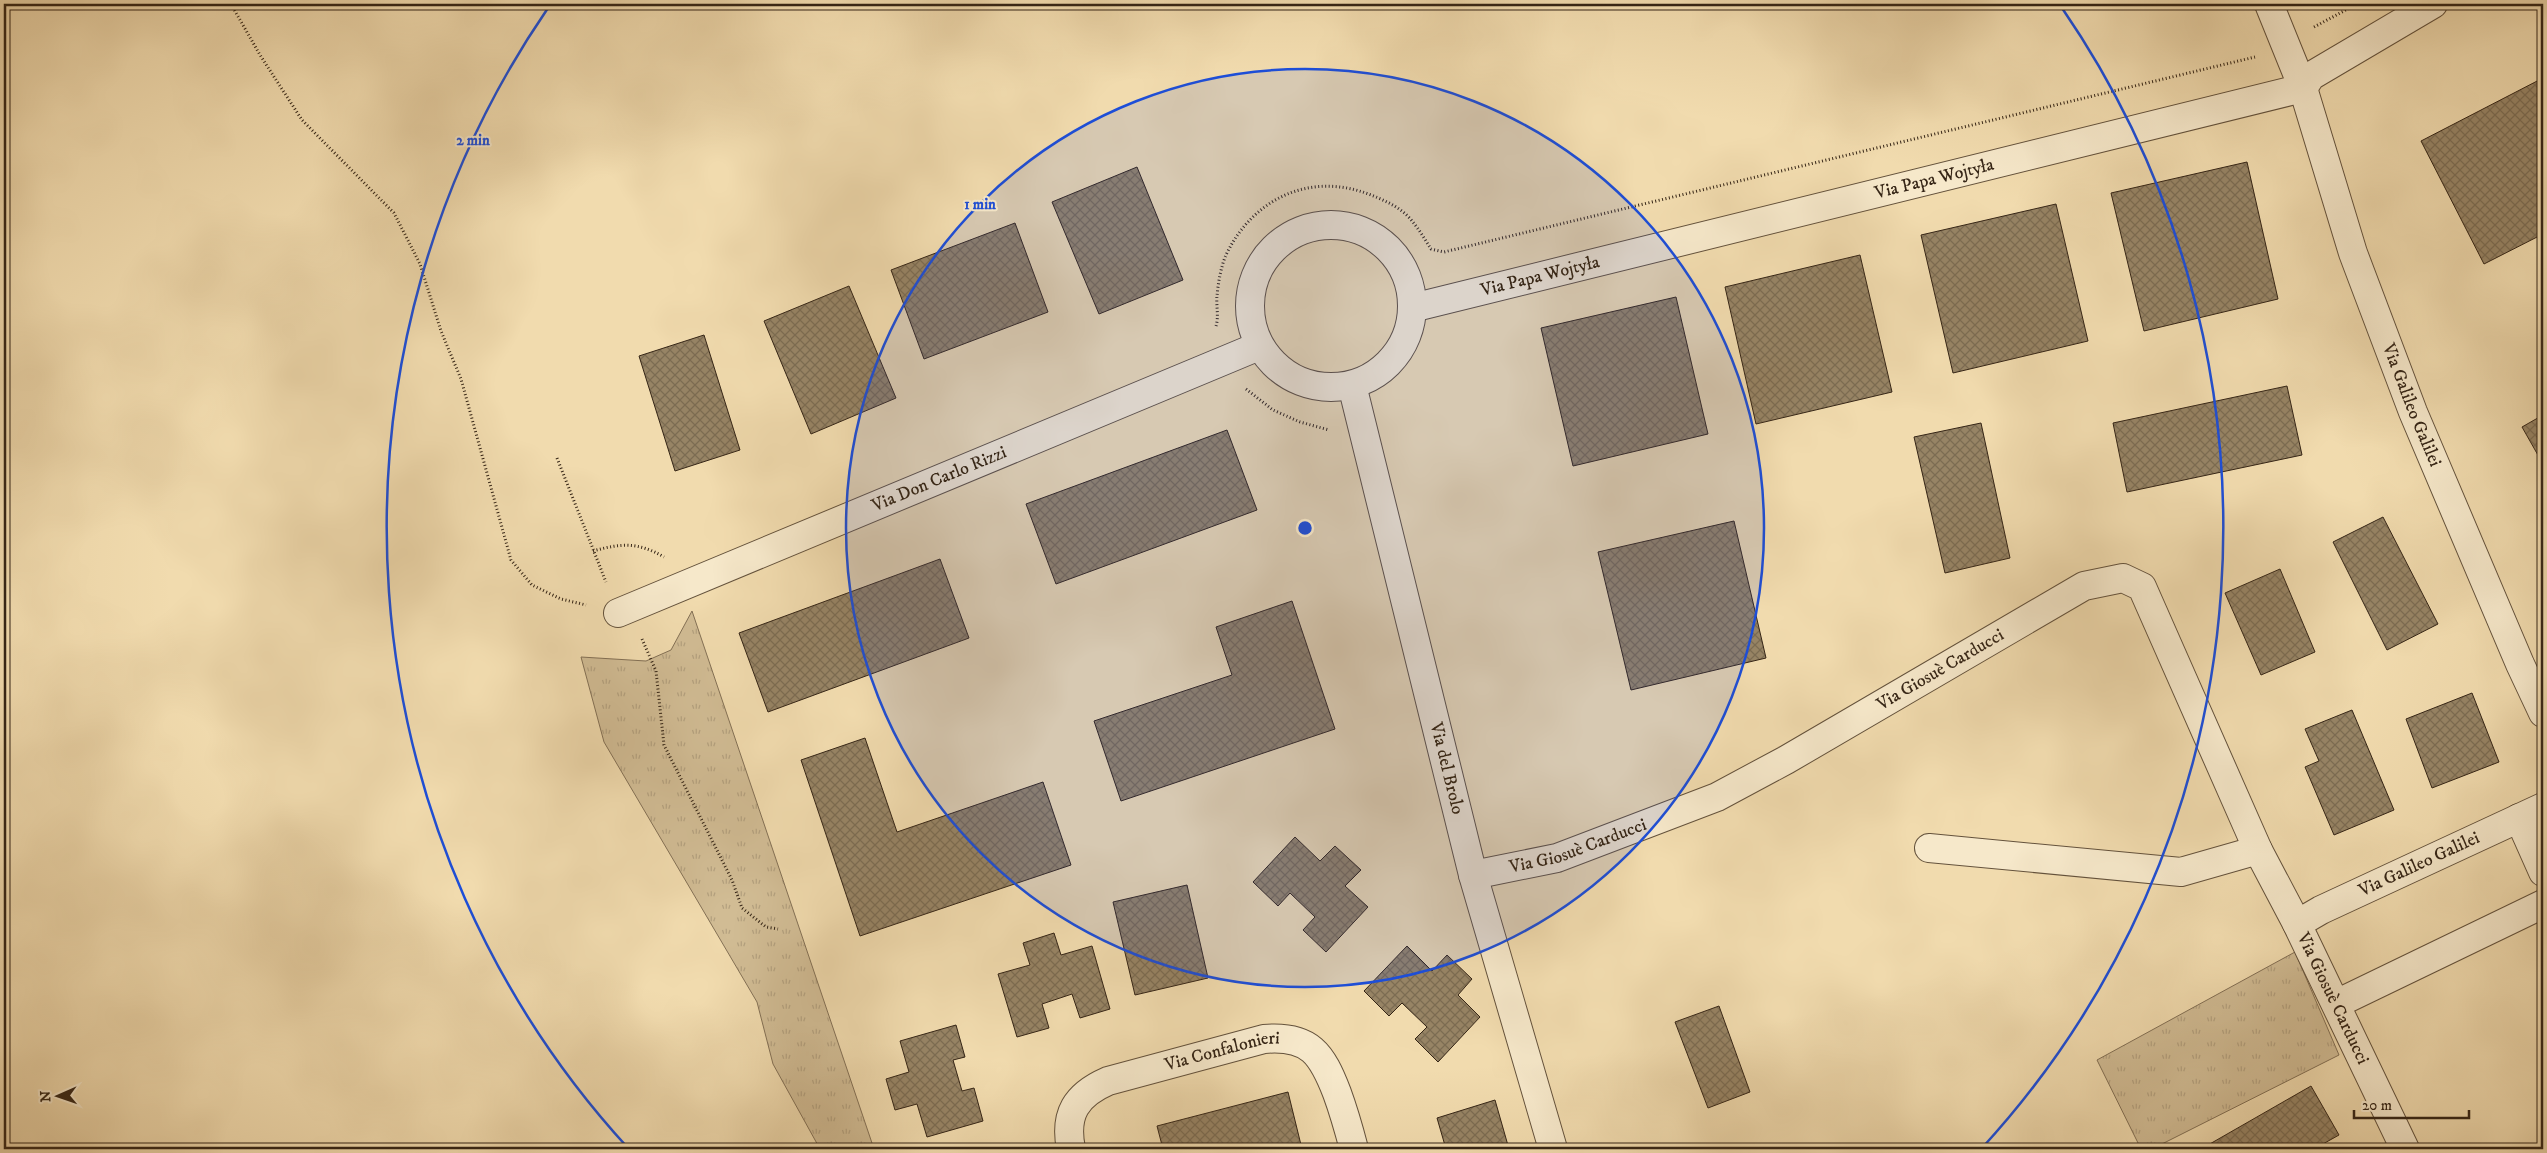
<svg xmlns="http://www.w3.org/2000/svg" width="2547" height="1153" font-family="'IM FELL DW Pica',serif">
<style>
.park{fill:url(#park-tufts);stroke:#837055}
.building{fill:url(#building-cross-hatch);stroke:#352516}
.lines{fill:none;stroke-linecap:round;stroke-linejoin:round}
.minor-casing{stroke:#64523c;stroke-width:30}
.path{stroke:#352516;stroke-width:3;stroke-dasharray:1 2.5;stroke-linecap:butt}
.minor{stroke:#f6e8ca;stroke-width:28}
.ring{fill:none;stroke:#1d4ed8;stroke-width:2.5}
.labels{text-anchor:middle;dominant-baseline:central;stroke-width:4;stroke-linejoin:round;paint-order:stroke}
.street-label{font-size:18px;fill:#352516;stroke:#f6e8ca}
.centre{fill:#1d4ed8;stroke:#f6e8ca;stroke-width:2.5}
.ring-label{font-size:15px;text-anchor:middle;font-weight:bold;fill:#1d4ed8;stroke:#f6e8ca;stroke-width:4;stroke-linejoin:round;paint-order:stroke}
</style>
<defs>
<pattern id="park-tufts" width="24" height="20" patternUnits="userSpaceOnUse" patternTransform="scale(1.25)"><rect width="24" height="20" fill="#d1bc94"/><path d="M3 7l-1-3M5 7V3M7 7l1-3M15 17l-1-3M17 17v-4M19 17l1-3" fill="none" stroke="#b4a17f"/></pattern>
<pattern id="building-cross-hatch" width="8" height="8" patternUnits="userSpaceOnUse" patternTransform="scale(1.25)"><rect width="8" height="8" fill="#978465"/><path d="M0 0l8 8M0 8l8-8" fill="none" stroke="#7c6c52"/></pattern>
</defs>
<rect width="100%" height="100%" fill="#f1dbae"/>
<filter id="stains"><feTurbulence type="fractalNoise" baseFrequency=".004" numOctaves="4"/><feColorMatrix values="0 0 0 0 .2 0 0 0 0 .09 0 0 0 0 .02 0 0 0 .5 -.17"/></filter>
<radialGradient id="worn" r=".72"><stop offset=".6" stop-color="#630" stop-opacity="0"/><stop offset="1" stop-color="#630" stop-opacity=".3"/></radialGradient>
<path class="park" d="M 692,611 L 874,1149 L 820,1149 L 773,1064 L 757,1002 L 604,742 L 581,657 L 646,661 L 671,650 Z
M 2295,952 L 2339,1055 L 2152,1149 L 2141,1149 L 2097,1060 Z"/>
<path class="building" d="M 2543,78 L 2543,234 L 2484,264 L 2421,141 Z
M 2247,162 L 2278,299 L 2144,331 L 2111,193 Z
M 1137,167 L 1183,280 L 1099,314 L 1052,202 Z
M 2056,204 L 2088,341 L 1953,373 L 1921,235 Z
M 1015,223 L 1048,312 L 924,359 L 891,270 Z
M 1860,255 L 1892,392 L 1756,424 L 1725,287 Z
M 849,286 L 896,398 L 811,434 L 764,321 Z
M 1676,297 L 1708,434 L 1573,466 L 1541,328 Z
M 704,335 L 740,450 L 675,471 L 639,356 Z
M 2287,386 L 2302,455 L 2127,492 L 2113,423 Z
M 2543,415 L 2543,464 L 2522,427 Z
M 1981,423 L 2010,558 L 1945,573 L 1914,437 Z
M 1227,430 L 1257,510 L 1056,584 L 1026,504 Z
M 2383,517 L 2438,624 L 2387,650 L 2333,542 Z
M 1734,521 L 1766,658 L 1631,690 L 1598,552 Z
M 940,559 L 969,638 L 768,712 L 739,633 Z
M 2280,569 L 2315,652 L 2261,675 L 2225,593 Z
M 1292,601 L 1335,729 L 1121,801 L 1094,721 L 1232,675 L 1216,627 Z
M 2472,693 L 2499,762 L 2432,788 L 2406,719 Z
M 2352,710 L 2394,810 L 2334,835 L 2305,767 L 2319,761 L 2305,729 Z
M 865,738 L 897,832 L 1043,782 L 1071,865 L 860,936 L 801,760 Z
M 1295,837 L 1320,861 L 1335,846 L 1361,870 L 1345,886 L 1368,907 L 1326,952 L 1303,930 L 1315,917 L 1290,893 L 1278,906 L 1253,882 Z
M 1187,885 L 1208,978 L 1135,995 L 1113,902 Z
M 1054,933 L 1061,955 L 1092,946 L 1110,1009 L 1080,1018 L 1072,994 L 1042,1004 L 1049,1028 L 1017,1037 L 998,974 L 1030,965 L 1023,943 Z
M 1407,946 L 1432,971 L 1447,955 L 1472,979 L 1458,995 L 1480,1017 L 1438,1062 L 1415,1039 L 1427,1027 L 1402,1003 L 1389,1016 L 1364,991 Z
M 1719,1006 L 1750,1092 L 1708,1108 L 1675,1022 Z
M 956,1025 L 965,1057 L 953,1060 L 962,1091 L 974,1088 L 983,1121 L 927,1137 L 917,1104 L 895,1110 L 886,1079 L 909,1072 L 900,1041 Z
M 2311,1086 L 2339,1135 L 2314,1149 L 2201,1149 Z
M 1288,1092 L 1302,1149 L 1163,1149 L 1157,1126 Z
M 1495,1100 L 1509,1149 L 1446,1149 L 1437,1118 Z"/>
<g class="lines">
<g class="minor-casing">
<g id="minor">
<path id="s1" d="M 2269,4 L 2303,88 L 2353,253 L 2413,412 L 2520,664 L 2543,713"/>
<circle cx="1331" cy="306" r="81"/>
<path id="s2" d="M 1412,308 L 2303,88 L 2311,76 L 2433,4"/>
<path id="s3" d="M 1352,385 L 1473,875 L 1553,1149"/>
<path id="s4" d="M 618,613 L 1259,346"/>
<path d="M 2519,818 L 2543,872"/>
<path d="M 1929,848 L 2181,872 L 2258,850"/>
<path id="s5" d="M 1473,875 L 1557,858 L 1717,797 L 1786,760 L 2084,586 L 2123,578 L 2142,587 L 2258,850 L 2297,924 L 2405,1149"/>
<path id="s6" d="M 2297,924 L 2321,910 L 2543,807"/>
<path d="M 2336,1004 L 2543,904"/>
<path id="s7" d="M 1071,1149 C 1064,1114 1076,1095 1108,1081 L 1264,1039 C 1310,1035 1322,1054 1337,1093 C 1344,1112 1349,1130 1354,1149"/>
</g>
</g>
<path class="path" d="M 231,4 L 260,55 L 302,120 L 394,213 L 420,264 L 441,331 L 461,379 L 511,560 L 532,585 L 561,599 L 586,605
M 2314,27 L 2357,4
M 1216,326 C 1219,317 1216,305 1217,296 C 1218,284 1221,266 1226,255 C 1253,198 1311,171 1371,195 C 1386,201 1402,208 1412,221 C 1419,229 1425,240 1431,249 L 1444,252 L 2255,57
M 1246,389 L 1273,410 L 1300,422 L 1329,430
M 557,458 L 606,582
M 593,551 C 622,543 638,542 664,557
M 642,639 L 656,671 L 664,745 L 732,880 L 742,908 L 766,927 L 778,929"/>
<use href="#minor" class="minor"/>
</g>
<circle cx="1305" cy="528" r="459" fill="#1d4ed8" fill-opacity=".12"/>
<g class="ring">
<circle cx="1305" cy="528" r="459"/>
<path d="M628 1148A918 918 0 0 1 548 8M2062 8A918 918 0 0 1 1982 1148"/>
</g>
<g class="labels">
<g class="street-label">
<text stroke="none"><textPath href="#s2" startOffset="538">Via Papa Wojtyła</textPath></text>
<text stroke="none"><textPath href="#s2" startOffset="132">Via Papa Wojtyła</textPath></text>
<text stroke="none"><textPath href="#s1" startOffset="426">Via Galileo Galilei</textPath></text>
<text stroke="none"><textPath href="#s4" startOffset="348">Via Don Carlo Rizzi</textPath></text>
<text stroke="none"><textPath href="#s5" startOffset="514">Via Giosuè Carducci</textPath></text>
<text stroke="none"><textPath href="#s3" startOffset="395">Via del Brolo</textPath></text>
<text stroke="none"><textPath href="#s5" startOffset="109">Via Giosuè Carducci</textPath></text>
<text stroke="none"><textPath href="#s6" startOffset="136">Via Galileo Galilei</textPath></text>
<text stroke="none"><textPath href="#s5" startOffset="1195">Via Giosuè Carducci</textPath></text>
<text stroke="none"><textPath href="#s7" startOffset="204">Via Confalonieri</textPath></text>
</g>
</g>
<circle cx="1305" cy="528" r="8" class="centre"/>
<g class="ring-label">
<text x="473" y="145">2 min</text>
<text x="980" y="209">1 min</text>
</g>
<rect width="2547" height="1153" fill="none" stroke="#f1dbae" stroke-width="20"/>
<rect x="5" y="5" width="2537" height="1143" fill="none" stroke="#352516" stroke-width="2.5"/>
<rect x="10" y="10" width="2527" height="1133" fill="none" stroke="#352516"/>
<g transform="translate(58 1096) rotate(268)" stroke="#f6e8ca" stroke-width="4" paint-order="stroke">
<path d="M0-4L9 19L0 12L-9 19Z" fill="#352516"/>
<text y="-8" font-size="14" font-weight="bold" text-anchor="middle" fill="#352516">N</text>
</g>
<path d="M2354 1110v8h115v-8" fill="none" stroke="#352516" stroke-width="2.5"/>
<text x="2362" y="1110" font-size="15" fill="#352516" stroke="#f6e8ca" stroke-width="4" paint-order="stroke">20 m</text>
<rect width="100%" height="100%" filter="url(#stains)"/>
<rect width="100%" height="100%" fill="url(#worn)"/>
</svg>
